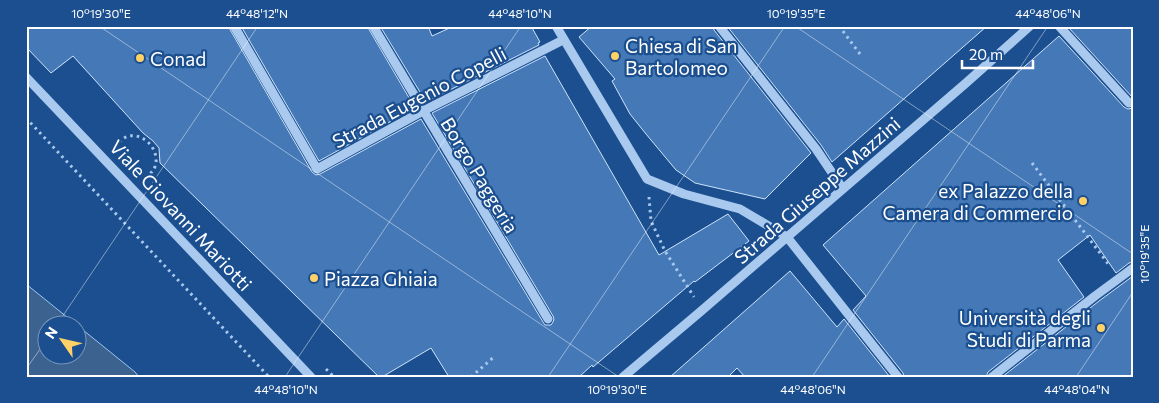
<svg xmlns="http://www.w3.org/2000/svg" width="1159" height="403" font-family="Commissioner,sans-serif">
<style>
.water{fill:#3c6290;stroke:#9cc4f0;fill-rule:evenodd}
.building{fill:#4478b7;stroke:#cfe3fa}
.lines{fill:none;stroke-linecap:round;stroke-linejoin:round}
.path{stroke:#a9c9ee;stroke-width:3;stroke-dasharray:2.5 4;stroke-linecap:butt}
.minor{stroke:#a9c9ee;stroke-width:9}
.ticks{fill:none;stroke:#fff;stroke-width:1;stroke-opacity:0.45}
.poi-dot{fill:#ffd166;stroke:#1b4f8f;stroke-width:2}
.labels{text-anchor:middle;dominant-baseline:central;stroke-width:4.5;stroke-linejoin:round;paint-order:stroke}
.poi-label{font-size:19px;fill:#fff;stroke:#1b4f8f;text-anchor:start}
.street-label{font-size:19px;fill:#fff;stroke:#1b4f8f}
.neatline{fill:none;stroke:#fff;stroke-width:2}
.ticks-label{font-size:12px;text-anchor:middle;fill:#fff}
</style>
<rect width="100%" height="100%" fill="#1b4f8f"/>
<path class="water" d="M 26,284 L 135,372 L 139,377 L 26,377 ZM 48,326 L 78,326 L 78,356 L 48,356 Z"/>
<path class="building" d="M 26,26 L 228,26 L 312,172 L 316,175 L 320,174 L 421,119 L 543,322 L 545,325 L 551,325 L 553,322 L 554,319 L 553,316 L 432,113 L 545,56 L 659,255 L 728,214 L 749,241 L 695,282 L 694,281 L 593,367 L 592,365 L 579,377 L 449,377 L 431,348 L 382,377 L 379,377 L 160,163 L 159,148 L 153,141 L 143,133 L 73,56 L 51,73 L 26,47 Z
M 241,26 L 367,26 L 415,108 L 319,161 Z
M 380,26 L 428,26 L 432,36 L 454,26 L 531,26 L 540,42 L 538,43 L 539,45 L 426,102 Z
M 592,26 L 713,26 L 714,30 L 811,153 L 765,199 L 695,183 L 676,170 L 646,134 L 630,114 L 612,81 L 615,79 L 579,37 Z
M 727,26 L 987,26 L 832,162 L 821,145 Z
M 1070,26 L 1133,26 L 1133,98 L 1069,28 Z
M 1059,36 L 1124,107 L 1128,109 L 1133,108 L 1133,262 L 1129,263 L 1116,273 L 1090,235 L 1058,260 L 1084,297 L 988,372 L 986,377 L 904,377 L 903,373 L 853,310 L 866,296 L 823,245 Z
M 790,271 L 837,327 L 844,319 L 890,377 L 745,377 L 737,368 L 728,377 L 670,377 Z
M 1133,276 L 1133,377 L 1002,377 L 1099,301 Z"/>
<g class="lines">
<path class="path" d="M 839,26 L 860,54
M 26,118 L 269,377
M 119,142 C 122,139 125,137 129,136 C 146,133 162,153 154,169 C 152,172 149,175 146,178 L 147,179
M 1032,163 L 1109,265
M 649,197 L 651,221 L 665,251 L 694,297
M 326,369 L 334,377
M 471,377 L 495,356"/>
<path class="minor" d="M 234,26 L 317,169 L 423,111 L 563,40
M 373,26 L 548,319
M 556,26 L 647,179 L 684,194 L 740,209 L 787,237 L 898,377
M 719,26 L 816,149 L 843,189
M 1059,26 L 1129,103
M 26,77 L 311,377
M 623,377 L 700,312 L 966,83 L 1030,26
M 992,377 L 1095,296 L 1133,268"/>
</g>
<path class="ticks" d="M 99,26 L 619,377M 795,26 L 1133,254M 56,326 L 258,26M 26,369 L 48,338M 285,377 L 521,26M 548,377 L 785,26M 812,377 L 1048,26M 1076,377 L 1133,292"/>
<g class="poi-dot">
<circle cx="615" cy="56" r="5"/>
<circle cx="140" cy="58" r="5"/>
<circle cx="1083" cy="201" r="5"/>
<circle cx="314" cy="278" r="5"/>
<circle cx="1101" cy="328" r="5"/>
</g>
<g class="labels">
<g class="poi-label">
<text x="625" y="45">Chiesa di San<tspan x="625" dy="22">Bartolomeo</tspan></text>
<text x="150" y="58">Conad</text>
<text x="1073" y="190" text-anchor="end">ex Palazzo della<tspan x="1073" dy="22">Camera di Commercio</tspan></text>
<text x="324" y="278">Piazza Ghiaia</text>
<text x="1091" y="317" text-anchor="end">Università degli<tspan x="1091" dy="22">Studi di Parma</tspan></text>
</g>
<g class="street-label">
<text transform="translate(419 97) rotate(-28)">Strada Eugenio Copelli</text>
<text transform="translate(480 175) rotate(59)">Borgo Paggeria</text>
<text transform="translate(817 190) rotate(-41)">Strada Giuseppe Mazzini</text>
<text transform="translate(181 215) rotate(47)">Viale Giovanni Mariotti</text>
</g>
</g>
<rect width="1159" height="403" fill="none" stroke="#1b4f8f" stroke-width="55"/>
<g transform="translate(62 340) rotate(304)"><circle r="24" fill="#1b4f8f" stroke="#7695bc"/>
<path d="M0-4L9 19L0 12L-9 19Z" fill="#ffd166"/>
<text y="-8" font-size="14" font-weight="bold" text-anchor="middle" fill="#ffffff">N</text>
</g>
<path d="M962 60v8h71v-8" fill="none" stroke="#ffffff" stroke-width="2.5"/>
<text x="969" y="60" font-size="15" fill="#ffffff" stroke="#1b4f8f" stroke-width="4" paint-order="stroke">20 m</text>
<rect x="28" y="28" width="1104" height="348" class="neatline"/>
<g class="ticks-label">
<text x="101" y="18">10°19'30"E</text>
<text x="257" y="18">44°48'12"N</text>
<text x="520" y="18">44°48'10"N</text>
<text x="796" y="18">10°19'35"E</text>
<text x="1048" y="18">44°48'06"N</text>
<text transform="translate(1145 254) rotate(-90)" y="4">10°19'35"E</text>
<text x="286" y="394">44°48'10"N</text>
<text x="617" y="394">10°19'30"E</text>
<text x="813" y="394">44°48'06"N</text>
<text x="1077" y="394">44°48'04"N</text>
</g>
</svg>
